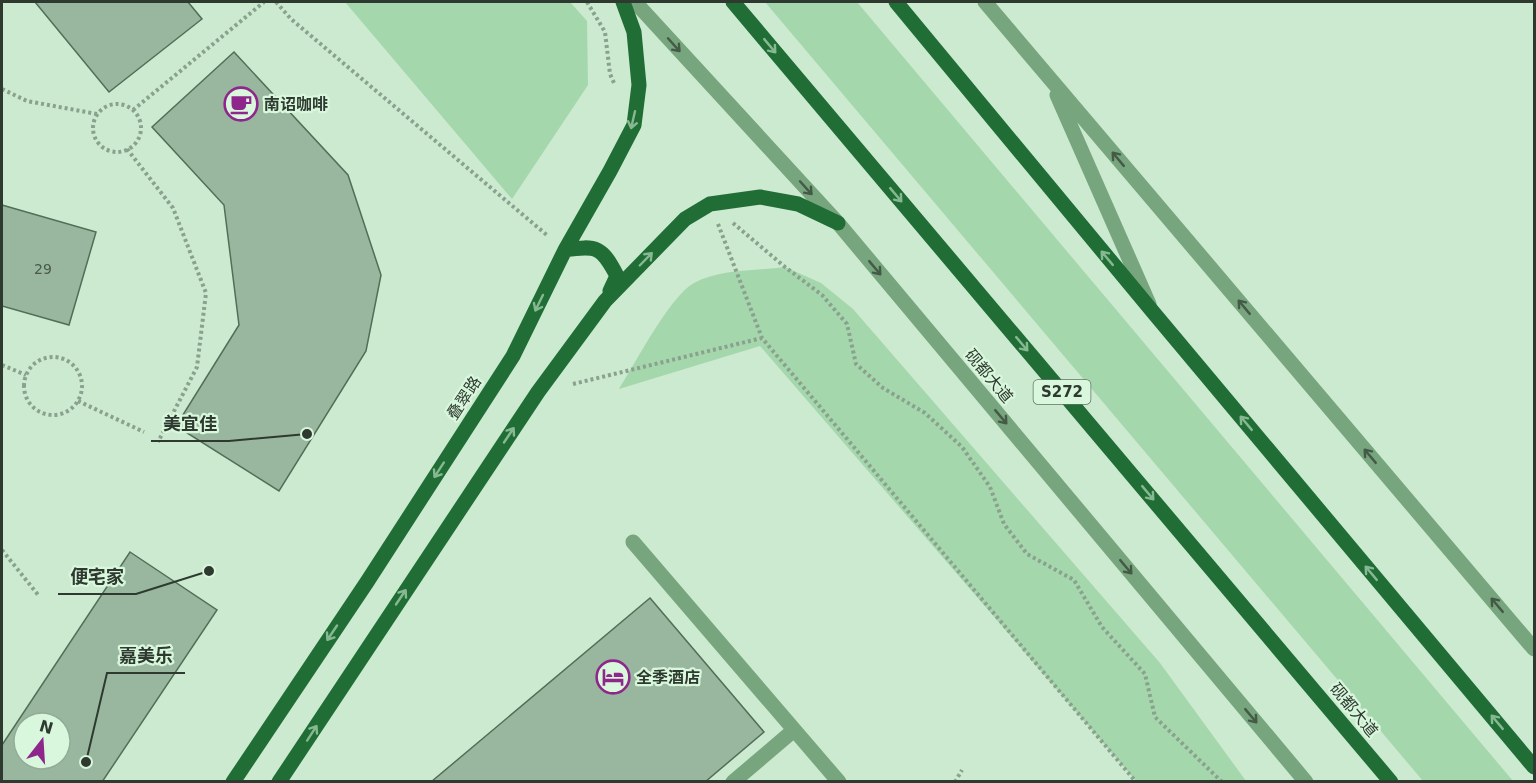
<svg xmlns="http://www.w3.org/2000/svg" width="1536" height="783" font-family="'DejaVu Sans','Noto Sans SC',sans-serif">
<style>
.green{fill:#a5d7ad}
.building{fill:#99b79e;stroke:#526e57;stroke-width:1.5;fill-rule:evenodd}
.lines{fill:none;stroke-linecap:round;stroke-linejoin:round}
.path{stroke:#8aa18d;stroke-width:4;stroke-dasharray:3 3;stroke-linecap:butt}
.minor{stroke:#77a57e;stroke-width:15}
.major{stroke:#216d36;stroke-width:15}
.oneway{stroke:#445a47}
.oneway2{stroke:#86b991}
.labels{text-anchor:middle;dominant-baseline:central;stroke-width:4.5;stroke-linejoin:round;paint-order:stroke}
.number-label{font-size:14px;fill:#49594c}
.shield{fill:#d8f7dc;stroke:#617364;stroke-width:1.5}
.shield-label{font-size:15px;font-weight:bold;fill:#2e3a30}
.poi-label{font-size:16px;font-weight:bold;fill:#2e3a30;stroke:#d8f7dc;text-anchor:start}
.street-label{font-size:16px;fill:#2e3a30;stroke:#d8f7dc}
.leader{fill:none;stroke:#2e3a30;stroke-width:2}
.callout-dot{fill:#2e3a30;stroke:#d8f7dc;stroke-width:2}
.callout-label{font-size:18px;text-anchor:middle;font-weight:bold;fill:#2e3a30;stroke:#d8f7dc;stroke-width:4.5;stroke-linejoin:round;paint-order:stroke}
</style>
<rect width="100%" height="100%" fill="#cbeacf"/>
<path class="green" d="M 345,2 L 570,2 L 587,21 L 588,85 L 512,199 Z
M 765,2 L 857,2 L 1513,781 L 1423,781 Z
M 785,267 L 821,283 L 853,309 L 1160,663 L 1246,781 L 1136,781 L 760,346 L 619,389 C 635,364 670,296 694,283 C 720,269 756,271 785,267 Z"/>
<path class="building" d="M 35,2 L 188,2 L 202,19 L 109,92 Z
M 234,52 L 348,175 L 381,275 L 366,351 L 279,491 L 176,426 L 239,325 L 224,205 L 152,127 Z
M 2,205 L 96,232 L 69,325 L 2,306 Z
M 130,552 L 217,610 L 102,782 L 2,782 L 2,745 ZM 24,723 L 60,723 L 60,759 L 24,759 Z
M 650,598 L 764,732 L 705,782 L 431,782 Z"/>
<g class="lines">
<path class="path" d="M 276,2 L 291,19 L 548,236
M 587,2 L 605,32 L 610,74 L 614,83
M 2,89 L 27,101 L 97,114
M93 128a24 24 0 1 1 48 0a24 24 0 1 1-48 0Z
M 133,110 L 264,2
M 127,149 L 173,208 L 206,293 L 197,367 L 158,442
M 733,223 L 785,267 L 822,295 L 847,324 L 856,364 L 883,388 L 925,413 L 962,447 L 990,487 L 1004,524 L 1027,554 L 1074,580 L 1102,627 L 1145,674 L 1155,717 L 1222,782
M 718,224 L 762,338 L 1136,782
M24 386a29 29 0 1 1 58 0a29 29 0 1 1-58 0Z
M 2,365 L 26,375
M 573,384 L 762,338
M 78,401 L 144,432
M 2,550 L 39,596
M 955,782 L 962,770"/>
<path class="minor" d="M 635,2 L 838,223 L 1306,782
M 985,2 L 1534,649
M 1057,95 L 1149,304
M 633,542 L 839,782
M 733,782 L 794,730"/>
<path class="major" d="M 733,2 L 1391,782
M 896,2 L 1153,312 L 1534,767
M 565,250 C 597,245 602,247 617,276 L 610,291
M 233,782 L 367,582 L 513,356 L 565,250 L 610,171 L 634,125 L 639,85 L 634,32 L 623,2
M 279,782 L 538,392 L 605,301 L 685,219 L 710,204 L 760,197 L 798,204 L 838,223"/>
</g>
<defs><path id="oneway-shaft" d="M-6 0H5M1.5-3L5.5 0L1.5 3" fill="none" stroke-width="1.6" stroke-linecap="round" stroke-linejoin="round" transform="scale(1.5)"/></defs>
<g class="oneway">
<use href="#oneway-shaft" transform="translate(674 45) rotate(48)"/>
<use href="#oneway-shaft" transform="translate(1118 159) rotate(-130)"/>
<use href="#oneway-shaft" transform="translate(806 188) rotate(48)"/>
<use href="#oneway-shaft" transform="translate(875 268) rotate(50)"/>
<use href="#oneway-shaft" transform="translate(1244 307) rotate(-130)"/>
<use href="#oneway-shaft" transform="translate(1001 417) rotate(50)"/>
<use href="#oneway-shaft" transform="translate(1370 456) rotate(-130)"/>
<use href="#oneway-shaft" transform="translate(1126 567) rotate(50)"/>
<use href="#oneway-shaft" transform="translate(1497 605) rotate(-130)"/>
<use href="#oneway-shaft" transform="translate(1251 716) rotate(50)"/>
</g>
<g class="oneway2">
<use href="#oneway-shaft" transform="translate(770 46) rotate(50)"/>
<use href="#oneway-shaft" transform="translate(633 120) rotate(103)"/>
<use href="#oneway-shaft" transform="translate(896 195) rotate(50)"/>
<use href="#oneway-shaft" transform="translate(1107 258) rotate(-130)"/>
<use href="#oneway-shaft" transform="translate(646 259) rotate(-46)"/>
<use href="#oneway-shaft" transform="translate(539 303) rotate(116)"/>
<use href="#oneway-shaft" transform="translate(1022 344) rotate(50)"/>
<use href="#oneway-shaft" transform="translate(1246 423) rotate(-130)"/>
<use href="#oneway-shaft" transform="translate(509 435) rotate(-56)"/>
<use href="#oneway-shaft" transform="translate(439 470) rotate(123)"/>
<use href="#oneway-shaft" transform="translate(1148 493) rotate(50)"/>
<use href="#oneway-shaft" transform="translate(1371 573) rotate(-130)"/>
<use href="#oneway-shaft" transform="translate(401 597) rotate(-56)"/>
<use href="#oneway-shaft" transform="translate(332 633) rotate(124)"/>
<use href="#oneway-shaft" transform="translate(1497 722) rotate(-130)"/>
<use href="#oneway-shaft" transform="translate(312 733) rotate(-57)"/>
</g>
<defs>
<g id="cafe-ring" transform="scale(1.725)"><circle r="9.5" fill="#d8f7dc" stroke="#8e268b" stroke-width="1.5"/><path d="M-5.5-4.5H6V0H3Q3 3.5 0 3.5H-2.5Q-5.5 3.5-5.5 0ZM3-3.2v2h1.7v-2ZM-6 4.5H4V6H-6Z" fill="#8e268b"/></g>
<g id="hotel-ring" transform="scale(1.725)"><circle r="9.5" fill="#d8f7dc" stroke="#8e268b" stroke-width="1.5"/><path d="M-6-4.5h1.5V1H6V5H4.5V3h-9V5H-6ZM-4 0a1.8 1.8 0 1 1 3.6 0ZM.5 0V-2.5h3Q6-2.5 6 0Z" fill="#8e268b"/></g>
</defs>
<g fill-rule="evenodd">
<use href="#cafe-ring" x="241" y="104"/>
<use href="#hotel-ring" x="613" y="677"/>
</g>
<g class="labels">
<g class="number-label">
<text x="43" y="269">29</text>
</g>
<rect class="shield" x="1033.5" y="380" width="57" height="24" rx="4.5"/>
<g class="shield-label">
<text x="1062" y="392">S272</text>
</g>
<g class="poi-label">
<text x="264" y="104">南诏咖啡</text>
<text x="636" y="677">全季酒店</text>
</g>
<g class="street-label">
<text transform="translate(989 376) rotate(50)">砚都大道</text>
<text transform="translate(464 398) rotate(-57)">叠翠路</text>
<text transform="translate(1354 710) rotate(50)">砚都大道</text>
</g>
</g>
<path class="leader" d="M307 434L229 441H151M209 571L136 594H58M86 762L107 673H185"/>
<g class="callout-dot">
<circle cx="307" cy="434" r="6"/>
<circle cx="209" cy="571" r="6"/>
<circle cx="86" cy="762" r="6"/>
</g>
<g class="callout-label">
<text x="190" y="430">美宜佳</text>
<text x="97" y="583">便宅家</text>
<text x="146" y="662">嘉美乐</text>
</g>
<rect width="1536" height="783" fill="none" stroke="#2e3a30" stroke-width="6"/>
<g transform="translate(42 741) rotate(17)"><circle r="28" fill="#d8f7dc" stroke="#94ab97" stroke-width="1.5"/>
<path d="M0-4.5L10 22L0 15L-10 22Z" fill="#8e268b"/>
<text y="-9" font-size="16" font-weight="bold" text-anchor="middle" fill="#2e3a30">N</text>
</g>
</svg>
